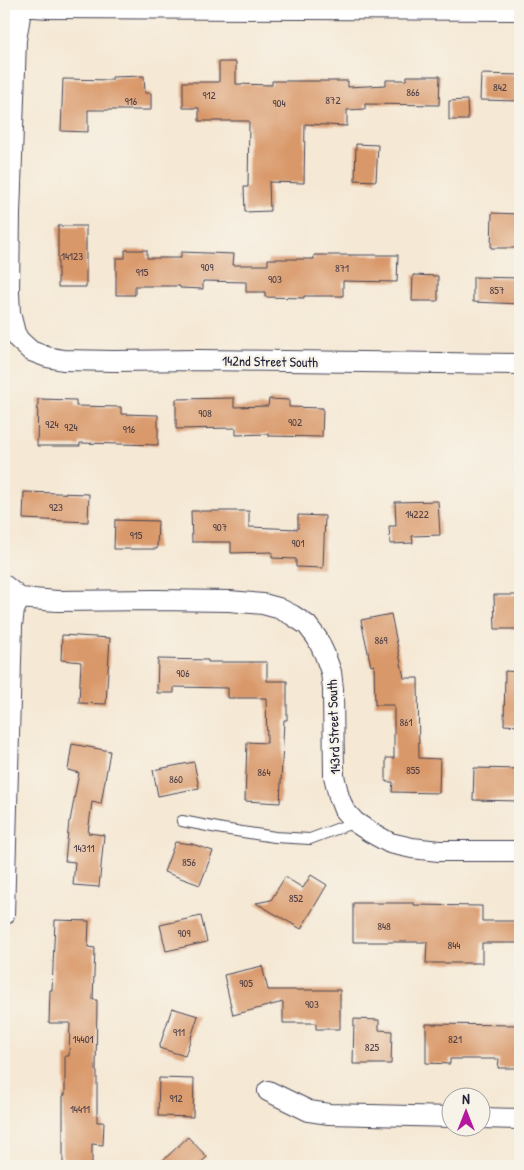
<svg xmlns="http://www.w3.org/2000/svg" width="524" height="1170" font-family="'Patrick Hand',sans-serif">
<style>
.building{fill:#d99869}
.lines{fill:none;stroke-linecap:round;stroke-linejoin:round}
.lane-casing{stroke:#424052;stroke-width:12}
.street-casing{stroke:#424052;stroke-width:22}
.lane{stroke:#fff;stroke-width:10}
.street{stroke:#fff;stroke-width:20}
.labels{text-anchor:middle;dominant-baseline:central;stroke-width:4.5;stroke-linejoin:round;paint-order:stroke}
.number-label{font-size:11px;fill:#504046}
.street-label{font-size:14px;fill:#22223b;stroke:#f7f3e8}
</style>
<rect width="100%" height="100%" fill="#f7f3e8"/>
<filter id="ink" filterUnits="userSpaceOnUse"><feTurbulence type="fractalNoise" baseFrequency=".02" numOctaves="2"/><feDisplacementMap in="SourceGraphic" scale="10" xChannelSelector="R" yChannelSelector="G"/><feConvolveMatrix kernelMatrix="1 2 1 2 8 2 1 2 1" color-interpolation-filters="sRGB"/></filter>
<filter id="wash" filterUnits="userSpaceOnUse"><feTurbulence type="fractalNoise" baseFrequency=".0096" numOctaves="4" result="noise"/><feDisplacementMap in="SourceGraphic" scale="20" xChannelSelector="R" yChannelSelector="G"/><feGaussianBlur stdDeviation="1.12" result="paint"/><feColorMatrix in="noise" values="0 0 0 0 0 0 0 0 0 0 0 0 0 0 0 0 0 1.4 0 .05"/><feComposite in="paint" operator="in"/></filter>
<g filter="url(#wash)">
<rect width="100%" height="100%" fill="#f5e8d4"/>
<g id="blocks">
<path class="building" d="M 219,62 L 236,62 L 236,84 L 272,85 L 272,81 L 348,81 L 348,87 L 386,85 L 386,80 L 406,80 L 407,76 L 440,76 L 439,105 L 365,104 L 365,109 L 347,110 L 347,126 L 305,124 L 304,183 L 269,182 L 270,211 L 245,212 L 244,187 L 248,187 L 249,121 L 199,121 L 199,108 L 183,108 L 183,82 L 219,82 Z
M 481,74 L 520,75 L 520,101 L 480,100 Z
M 144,76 L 145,93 L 151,93 L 151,110 L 88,110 L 88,132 L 61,131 L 63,79 L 112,80 L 112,77 Z
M 467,100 L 468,120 L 449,120 L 449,101 Z
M 356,144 L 378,145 L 376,181 L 355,180 Z
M 492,213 L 520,214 L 520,248 L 491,248 Z
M 58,226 L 86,226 L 86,287 L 58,287 Z
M 125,250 L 147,250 L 147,258 L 181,258 L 181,252 L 234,254 L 233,265 L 268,265 L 268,259 L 314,259 L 314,255 L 398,255 L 397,282 L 343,281 L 343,296 L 304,296 L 304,298 L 265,297 L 265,292 L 246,292 L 246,282 L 203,281 L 203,289 L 180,288 L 180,286 L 135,286 L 135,295 L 116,295 L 116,258 L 125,258 Z
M 413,275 L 438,276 L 438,301 L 412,301 Z
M 473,277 L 520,278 L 520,304 L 473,302 Z
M 234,398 L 234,407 L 268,406 L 269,399 L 289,400 L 289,407 L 323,408 L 322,437 L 268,436 L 268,434 L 236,435 L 236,428 L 176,429 L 176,399 Z
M 38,399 L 76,400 L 76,406 L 121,407 L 121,414 L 158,415 L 158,445 L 80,443 L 80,446 L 37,446 Z
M 24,492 L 89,494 L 88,522 L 23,519 Z
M 438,501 L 440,535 L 412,536 L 413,543 L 390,544 L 389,526 L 396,526 L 395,502 Z
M 191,511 L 249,511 L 249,527 L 298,529 L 298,515 L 325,516 L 323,568 L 296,567 L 296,559 L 272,558 L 272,552 L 231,553 L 231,542 L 192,542 Z
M 115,520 L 158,521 L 157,549 L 114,549 Z
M 494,595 L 520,595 L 520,629 L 495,629 Z
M 391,614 L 404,678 L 418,678 L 419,758 L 440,759 L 439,793 L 392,792 L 393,782 L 386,782 L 386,758 L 394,758 L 394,705 L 375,705 L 374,665 L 371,666 L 361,620 Z
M 62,635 L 110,638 L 106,704 L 79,703 L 81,662 L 61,660 Z
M 158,659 L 208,660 L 208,662 L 267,662 L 267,681 L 287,681 L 287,720 L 284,720 L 280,803 L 245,801 L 247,742 L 267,743 L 266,698 L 228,698 L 228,688 L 174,687 L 174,693 L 157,693 Z
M 505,671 L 520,672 L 520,726 L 504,725 Z
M 72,744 L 110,751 L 101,804 L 92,802 L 88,833 L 104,835 L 99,887 L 73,885 L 75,862 L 65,861 L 69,821 L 70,821 L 79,773 L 68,770 Z
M 194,762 L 199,788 L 158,796 L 153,770 Z
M 474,768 L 520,769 L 520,801 L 473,800 Z
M 175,842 L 192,844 L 213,851 L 200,885 L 164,872 Z
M 311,875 L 327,885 L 301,929 L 256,903 L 271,900 L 285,877 L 303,888 Z
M 353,903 L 414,903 L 414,905 L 482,906 L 482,921 L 520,921 L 520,943 L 482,943 L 482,963 L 426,963 L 427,942 L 353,942 Z
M 201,916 L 207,942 L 166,951 L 160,925 Z
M 55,920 L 89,921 L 88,947 L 95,948 L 93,1000 L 97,1000 L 96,1072 L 97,1072 L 97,1122 L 104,1122 L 103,1145 L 92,1144 L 92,1166 L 63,1166 L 63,1095 L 65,1095 L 65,1056 L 69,1056 L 70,1023 L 49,1023 L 50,990 L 52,990 Z
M 262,966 L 268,990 L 340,990 L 340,1029 L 316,1029 L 316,1023 L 283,1023 L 283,1002 L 233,1015 L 224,975 Z
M 172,1008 L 198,1016 L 185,1056 L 159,1048 Z
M 354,1019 L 379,1020 L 379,1030 L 392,1031 L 391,1064 L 353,1064 Z
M 426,1024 L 520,1025 L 520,1068 L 498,1068 L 499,1059 L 450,1059 L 450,1064 L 426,1063 Z
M 159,1078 L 194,1079 L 193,1117 L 158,1116 Z
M 188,1137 L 207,1157 L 197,1166 L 157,1166 Z"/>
</g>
</g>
<g filter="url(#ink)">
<use href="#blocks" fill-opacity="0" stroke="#424052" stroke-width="1"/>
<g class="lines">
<g class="lane-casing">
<path id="lane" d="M 182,821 L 223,829 L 275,837 L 310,839 L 355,822"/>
</g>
<g class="street-casing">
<path id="street" d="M 22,4 L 16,40 L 10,214 L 9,293 L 10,313 L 15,333 L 19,340 L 31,351 L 47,357 L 63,360 L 114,361 L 198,360 L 520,364
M 4,5 L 49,8 L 520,10
M 4,585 L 20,598 L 57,601 L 155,600 L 229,601 L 263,604 L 278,608 L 292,615 L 307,625 L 317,638 L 325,655 L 331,672 L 333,689 L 334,776 L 339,797 L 344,810 L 355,822 L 370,832 L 390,843 L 412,848 L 439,851 L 520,851
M 4,915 L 12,626 L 14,610 L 20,598
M 268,1091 L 309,1111 L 329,1114 L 452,1117
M 482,1118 L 520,1119"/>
</g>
<use href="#lane" class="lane"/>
<use href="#street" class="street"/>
</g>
</g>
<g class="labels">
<g class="number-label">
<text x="500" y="87">842</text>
<text x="413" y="92">866</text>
<text x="209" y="95">912</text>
<text x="333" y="100">872</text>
<text x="131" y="101">916</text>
<text x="279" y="103">904</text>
<text x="72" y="256">14123</text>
<text x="207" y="267">909</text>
<text x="342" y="268">871</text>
<text x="142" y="272">915</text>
<text x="275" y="279">903</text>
<text x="497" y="290">857</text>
<text x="205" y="413">908</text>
<text x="295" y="422">902</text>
<text x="52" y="424">924</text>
<text x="71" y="427">924</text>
<text x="129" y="429">916</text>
<text x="56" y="507">923</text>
<text x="417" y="514">14222</text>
<text x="220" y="527">907</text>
<text x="136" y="535">915</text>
<text x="298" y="543">901</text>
<text x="381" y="640">869</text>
<text x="183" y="673">906</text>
<text x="406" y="722">861</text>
<text x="413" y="770">855</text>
<text x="264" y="772">864</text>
<text x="176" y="779">860</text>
<text x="84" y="848">14311</text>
<text x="189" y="862">856</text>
<text x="296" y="898">852</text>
<text x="384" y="926">848</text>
<text x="184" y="933">909</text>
<text x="454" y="945">844</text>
<text x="246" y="983">905</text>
<text x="312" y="1004">903</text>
<text x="179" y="1032">911</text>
<text x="83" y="1039">14401</text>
<text x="455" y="1039">821</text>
<text x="372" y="1047">825</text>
<text x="176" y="1098">912</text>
<text x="80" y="1109">14411</text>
</g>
<g class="street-label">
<text transform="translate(270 361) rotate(1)">142nd Street South</text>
<text transform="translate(333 727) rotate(-92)">143rd Street South</text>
</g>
</g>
<rect width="524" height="1170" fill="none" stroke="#f7f3e8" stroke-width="20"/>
<g transform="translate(466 1112)"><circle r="24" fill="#f7f3e8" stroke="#a29fa3"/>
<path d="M0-4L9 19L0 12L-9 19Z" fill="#b5179e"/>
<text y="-8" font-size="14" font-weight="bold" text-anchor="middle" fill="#22223b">N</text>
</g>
</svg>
